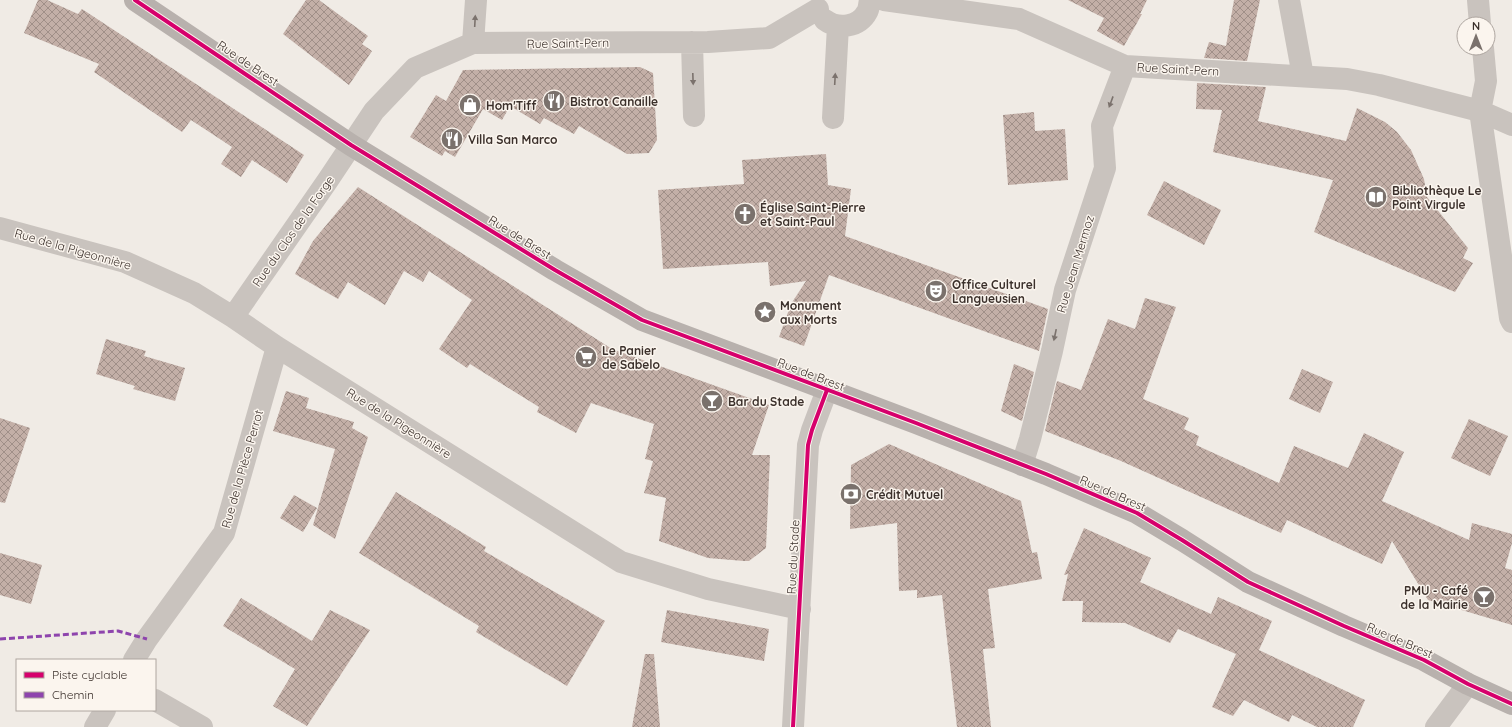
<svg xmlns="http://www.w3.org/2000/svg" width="1512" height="727" font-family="Quicksand,sans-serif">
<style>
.building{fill:url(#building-cross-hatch)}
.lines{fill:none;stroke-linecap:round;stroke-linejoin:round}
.minor{stroke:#c9c3be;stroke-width:22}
.major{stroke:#b8b1ad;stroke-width:22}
.quiet{stroke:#8e44ad;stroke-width:3;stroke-dasharray:6 3;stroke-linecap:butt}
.cycleway-casing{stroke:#fbf5ee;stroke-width:6}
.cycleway{stroke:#d6006c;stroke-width:4}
.oneway{fill:#7b726d}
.labels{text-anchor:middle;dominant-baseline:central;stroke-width:3;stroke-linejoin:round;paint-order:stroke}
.street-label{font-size:12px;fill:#3b302b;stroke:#fbf5ee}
.poi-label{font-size:12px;font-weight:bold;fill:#3b302b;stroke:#fbf5ee;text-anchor:start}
</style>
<defs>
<pattern id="building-cross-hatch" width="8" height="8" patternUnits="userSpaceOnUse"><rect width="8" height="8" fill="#c3afa7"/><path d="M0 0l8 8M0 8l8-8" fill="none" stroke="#a08f88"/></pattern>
</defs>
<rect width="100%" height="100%" fill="#f0ebe5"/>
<path class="building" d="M 38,0 L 47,0 L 78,14 L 82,9 L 304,155 L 287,183 L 252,160 L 241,177 L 221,164 L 232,147 L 191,120 L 182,132 L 94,72 L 99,64 L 24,33 Z
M 306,0 L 319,0 L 368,36 L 362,44 L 372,51 L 349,85 L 283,34 Z
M 1068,0 L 1147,0 L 1140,14 L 1142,14 L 1124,46 L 1097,31 L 1104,18 Z
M 1234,0 L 1260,0 L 1247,61 L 1204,58 L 1209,42 L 1226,46 Z
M 640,67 L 653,73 L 657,140 L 649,153 L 627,154 L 579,126 L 574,134 L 544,118 L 540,124 L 510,106 L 502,120 L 483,109 L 455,157 L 445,151 L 442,156 L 410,137 L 436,95 L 446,101 L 463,70 Z
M 1197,83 L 1266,87 L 1258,121 L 1346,141 L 1357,108 L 1385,122 L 1397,132 L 1411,150 L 1424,179 L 1427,197 L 1468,248 L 1463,258 L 1473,263 L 1455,292 L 1314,232 L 1333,180 L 1213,152 L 1222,110 L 1196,109 Z
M 1034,112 L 1035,131 L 1065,129 L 1068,180 L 1008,185 L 1003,115 Z
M 826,154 L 828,185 L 851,189 L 845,236 L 1048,309 L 1039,351 L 829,275 L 804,346 L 779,337 L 791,304 L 806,281 L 770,286 L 768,262 L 663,269 L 658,190 L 744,184 L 742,160 Z
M 1164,181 L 1221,210 L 1204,245 L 1147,215 Z
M 358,187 L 612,349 L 769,405 L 752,455 L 770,455 L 766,548 L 749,561 L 744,561 L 708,558 L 659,541 L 666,498 L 644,493 L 653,461 L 645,459 L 654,424 L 591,403 L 576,433 L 537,412 L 539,407 L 470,364 L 467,368 L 439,349 L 472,300 L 429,271 L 423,282 L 404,271 L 385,305 L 348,282 L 338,299 L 295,274 L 313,241 Z
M 1145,298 L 1176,307 L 1143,399 L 1189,418 L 1184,429 L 1199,436 L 1196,445 L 1279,483 L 1294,446 L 1348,468 L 1364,433 L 1404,452 L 1382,501 L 1469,540 L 1472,523 L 1512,534 L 1512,543 L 1505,568 L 1512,570 L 1512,625 L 1428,600 L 1392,541 L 1382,564 L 1287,520 L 1281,533 L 1121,461 L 1045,431 L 1057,381 L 1081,390 L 1108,319 L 1135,329 Z
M 106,339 L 146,351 L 144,356 L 185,368 L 175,401 L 133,389 L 135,386 L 96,374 Z
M 1014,364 L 1034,372 L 1022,421 L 1001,411 Z
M 1302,369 L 1333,382 L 1320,413 L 1289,399 Z
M 286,391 L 309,398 L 306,408 L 354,422 L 352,428 L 368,437 L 335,539 L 313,525 L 335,449 L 273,431 Z
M 0,418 L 30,428 L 5,503 L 0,502 Z
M 1469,419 L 1508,436 L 1490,476 L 1451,458 Z
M 889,444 L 1021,501 L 1032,553 L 1037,552 L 1042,579 L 988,589 L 995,648 L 983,649 L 991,727 L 957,727 L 942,595 L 917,598 L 917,590 L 899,591 L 897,523 L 850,529 L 851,465 Z
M 396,492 L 486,547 L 484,551 L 605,621 L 567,686 L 476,632 L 479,626 L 359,553 Z
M 294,495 L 317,508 L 303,532 L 280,518 Z
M 1084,528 L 1151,558 L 1140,582 L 1211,614 L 1218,597 L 1272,621 L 1259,650 L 1365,700 L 1353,727 L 1317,727 L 1292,715 L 1289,722 L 1244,700 L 1233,716 L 1212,707 L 1236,654 L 1178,629 L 1170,643 L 1125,623 L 1082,622 L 1083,601 L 1062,601 L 1068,574 L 1064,575 Z
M 0,553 L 42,565 L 31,604 L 0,595 Z
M 241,598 L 312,641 L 330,610 L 370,630 L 307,726 L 273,706 L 295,669 L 223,626 Z
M 667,610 L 769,629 L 764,661 L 661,642 Z
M 645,654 L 654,654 L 660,727 L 632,727 Z"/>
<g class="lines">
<path class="minor" d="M 884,0 L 1019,19 L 1125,66 L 1347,79 L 1379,85 L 1480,111 L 1512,125
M 1289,0 L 1303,76
M 1478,0 L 1480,24
M 825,20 C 838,30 859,27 867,12 C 869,9 869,4 870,0
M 692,42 L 694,116
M 473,43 L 476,0
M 1483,48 L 1486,81 L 1480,111 L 1510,318 L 1512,322
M 833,118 L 838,26
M 0,228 L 125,262 L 194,293 L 233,317 L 277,347 L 621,562 L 708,589 L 800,609
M 233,317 L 328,180 L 374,111 L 415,68 L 473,43 L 708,42 L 769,38 L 818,9
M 1022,465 L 1030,439 L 1052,351 L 1065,290 L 1105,168 L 1102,126 L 1125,66
M 134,660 L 147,639 L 224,533 L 277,347
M 155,700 L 202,727
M 95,727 L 105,710
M 793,727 L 808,445 L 812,430 L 827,390
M 1436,727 L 1468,684"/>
<path class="major" d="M 135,0 L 351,145 L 555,270 L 642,320 L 916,423 L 1046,474 L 1137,513 L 1182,540 L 1248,582 L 1344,626 L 1424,660 L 1468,684 L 1512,704"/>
<path class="quiet" d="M 0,639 L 118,631 L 147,639"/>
<g class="cycleway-casing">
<path id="cycleway" d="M 135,0 L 351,145 L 555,270 L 642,320 L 916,423 L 1046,474 L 1137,513 L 1182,540 L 1248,582 L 1344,626 L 1424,660 L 1468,684 L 1512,704
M 793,727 L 808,445 L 812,430 L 827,390"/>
</g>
<use href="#cycleway" class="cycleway"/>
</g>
<defs><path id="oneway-solid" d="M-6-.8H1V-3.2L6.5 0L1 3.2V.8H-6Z"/></defs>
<g class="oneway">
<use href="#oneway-solid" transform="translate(475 21) rotate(-87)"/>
<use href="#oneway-solid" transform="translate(693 79) rotate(88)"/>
<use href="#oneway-solid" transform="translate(835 79) rotate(-87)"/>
<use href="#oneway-solid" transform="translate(1111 102) rotate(110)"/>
<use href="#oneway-solid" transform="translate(1055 335) rotate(102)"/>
</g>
<defs>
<g id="restaurant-disc" transform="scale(1.15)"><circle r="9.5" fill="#7a716c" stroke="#fbf5ee"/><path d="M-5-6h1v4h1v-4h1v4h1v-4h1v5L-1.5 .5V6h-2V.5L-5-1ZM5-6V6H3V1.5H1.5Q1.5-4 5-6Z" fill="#fff"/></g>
<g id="shop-disc" transform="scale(1.15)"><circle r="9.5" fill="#7a716c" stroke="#fbf5ee"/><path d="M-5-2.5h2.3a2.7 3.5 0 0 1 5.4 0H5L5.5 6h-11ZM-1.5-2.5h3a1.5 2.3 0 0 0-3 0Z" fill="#fff"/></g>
<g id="library-disc" transform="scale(1.15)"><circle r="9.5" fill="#7a716c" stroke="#fbf5ee"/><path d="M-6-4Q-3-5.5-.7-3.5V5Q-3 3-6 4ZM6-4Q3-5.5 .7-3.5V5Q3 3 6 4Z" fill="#fff"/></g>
<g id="church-disc" transform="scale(1.15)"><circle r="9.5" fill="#7a716c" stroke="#fbf5ee"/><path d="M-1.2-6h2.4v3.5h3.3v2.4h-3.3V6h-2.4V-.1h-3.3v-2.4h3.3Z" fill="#fff"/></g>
<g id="theatre-disc" transform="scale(1.15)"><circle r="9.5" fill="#7a716c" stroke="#fbf5ee"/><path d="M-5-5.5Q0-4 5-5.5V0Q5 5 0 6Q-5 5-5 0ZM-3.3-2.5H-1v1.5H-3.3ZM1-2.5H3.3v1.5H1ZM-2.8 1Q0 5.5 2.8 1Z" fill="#fff"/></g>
<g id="sight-disc" transform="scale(1.15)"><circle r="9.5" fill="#7a716c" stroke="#fbf5ee"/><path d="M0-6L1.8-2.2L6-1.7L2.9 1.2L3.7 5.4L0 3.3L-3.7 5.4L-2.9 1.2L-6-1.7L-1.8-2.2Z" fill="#fff"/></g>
<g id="supermarket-disc" transform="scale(1.15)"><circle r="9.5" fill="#7a716c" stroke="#fbf5ee"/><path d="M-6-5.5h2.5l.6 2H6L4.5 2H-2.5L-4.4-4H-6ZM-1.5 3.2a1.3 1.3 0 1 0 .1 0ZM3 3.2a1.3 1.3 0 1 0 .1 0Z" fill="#fff"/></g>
<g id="bar-disc" transform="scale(1.15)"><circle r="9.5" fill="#7a716c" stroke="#fbf5ee"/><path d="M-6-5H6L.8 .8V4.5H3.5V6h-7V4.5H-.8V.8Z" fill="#fff"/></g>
<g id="bank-disc" transform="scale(1.15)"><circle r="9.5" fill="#7a716c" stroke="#fbf5ee"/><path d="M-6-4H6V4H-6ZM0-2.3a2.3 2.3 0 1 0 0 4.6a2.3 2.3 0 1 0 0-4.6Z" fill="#fff"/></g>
</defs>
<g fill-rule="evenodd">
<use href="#restaurant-disc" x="554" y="101"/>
<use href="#shop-disc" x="470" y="105"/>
<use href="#restaurant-disc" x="452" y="139"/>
<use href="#library-disc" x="1376" y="197"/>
<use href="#church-disc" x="745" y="214"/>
<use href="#theatre-disc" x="936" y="291"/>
<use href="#sight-disc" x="765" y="312"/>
<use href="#supermarket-disc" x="586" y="357"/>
<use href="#bar-disc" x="712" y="401"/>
<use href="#bank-disc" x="851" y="494"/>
<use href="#bar-disc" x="1484" y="597"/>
</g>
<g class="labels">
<g class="street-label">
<text transform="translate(568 43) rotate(-1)">Rue Saint-Pern</text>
<text transform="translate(248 63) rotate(34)">Rue de Brest</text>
<text transform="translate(1178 69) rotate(3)">Rue Saint-Pern</text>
<text transform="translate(293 231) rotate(-55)">Rue du Clos de la Forge</text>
<text transform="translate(520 237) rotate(32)">Rue de Brest</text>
<text transform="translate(73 249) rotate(16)">Rue de la Pigeonnière</text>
<text transform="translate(1075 264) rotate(-73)">Rue Jean Mermoz</text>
<text transform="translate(811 374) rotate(21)">Rue de Brest</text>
<text transform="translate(399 423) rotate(32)">Rue de la Pigeonnière</text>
<text transform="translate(242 469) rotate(-74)">Rue de la Pièce Perrot</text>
<text transform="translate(1113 493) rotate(24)">Rue de Brest</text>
<text transform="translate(793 557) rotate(-87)">Rue du Stade</text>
<text transform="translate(1400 640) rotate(24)">Rue de Brest</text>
</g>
<g class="poi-label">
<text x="570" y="101">Bistrot Canaille</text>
<text x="486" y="105">Hom'Tiff</text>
<text x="468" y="139">Villa San Marco</text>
<text x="1392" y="190">Bibliothèque Le<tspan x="1392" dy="14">Point Virgule</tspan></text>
<text x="760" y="207">Église Saint-Pierre<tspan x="760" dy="14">et Saint-Paul</tspan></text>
<text x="952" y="284">Office Culturel<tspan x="952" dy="14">Langueusien</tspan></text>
<text x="780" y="305">Monument<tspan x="780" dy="14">aux Morts</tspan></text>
<text x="602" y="350">Le Panier<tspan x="602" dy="14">de Sabelo</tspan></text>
<text x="728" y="401">Bar du Stade</text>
<text x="866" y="494">Crédit Mutuel</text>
<text x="1468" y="590" text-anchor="end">PMU - Café<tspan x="1468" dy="14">de la Mairie</tspan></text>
</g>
</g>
<rect x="16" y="659" width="140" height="52" fill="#fbf5ee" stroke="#aea6a0"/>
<rect x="24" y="672" width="20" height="6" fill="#d6006c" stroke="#aea6a0"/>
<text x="52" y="679" font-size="12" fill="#3b302b">Piste cyclable</text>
<rect x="24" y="692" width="20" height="6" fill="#8e44ad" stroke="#aea6a0"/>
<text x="52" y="699" font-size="12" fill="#3b302b">Chemin</text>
<g transform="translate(1476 36)"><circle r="19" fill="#fbf5ee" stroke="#aea6a0"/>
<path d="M0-3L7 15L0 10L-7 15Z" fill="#7a716c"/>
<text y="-6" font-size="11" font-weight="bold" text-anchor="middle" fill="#3b302b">N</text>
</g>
</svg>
